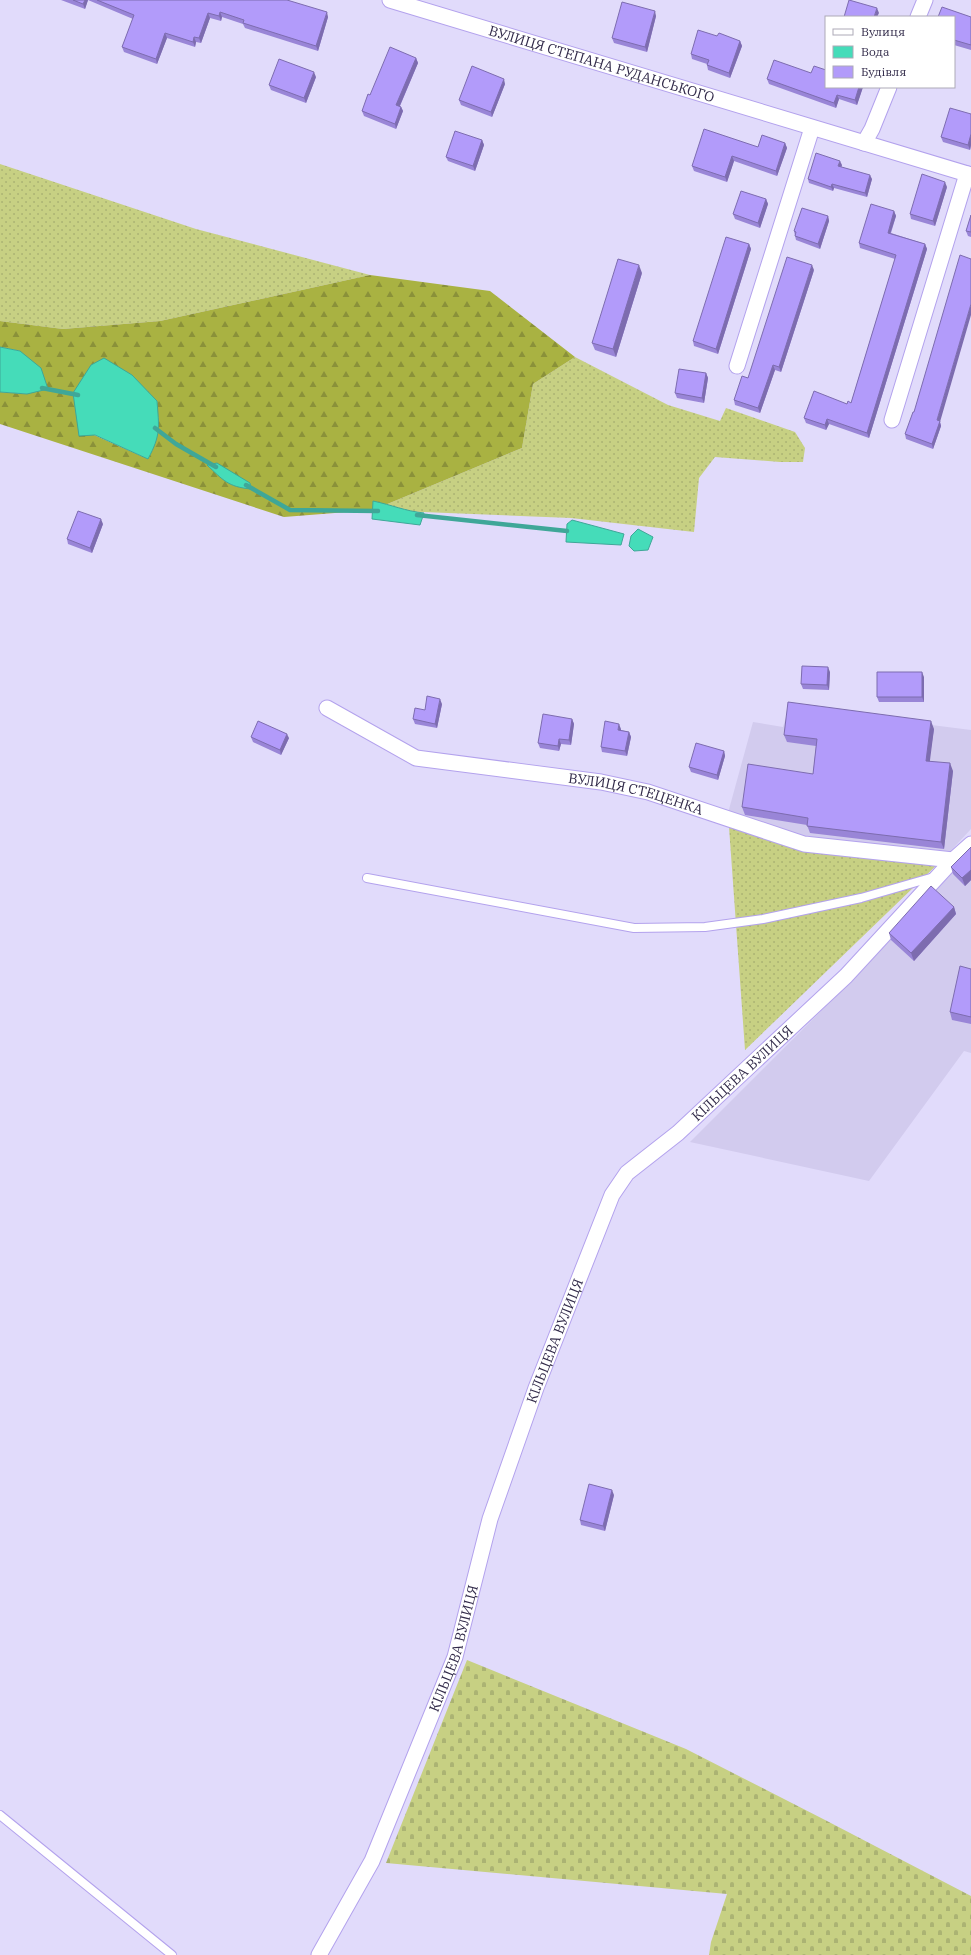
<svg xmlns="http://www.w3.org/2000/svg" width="971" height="1955" font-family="'IBM Plex Serif',serif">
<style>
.built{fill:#d2cbee}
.grass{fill:url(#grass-dots)}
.forest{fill:url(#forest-firs);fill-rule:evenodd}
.cemetery{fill:url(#cemetery-stones)}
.water{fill:#45dcb9;stroke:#3fa798}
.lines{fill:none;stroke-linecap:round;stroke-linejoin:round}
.stream{stroke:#3fa798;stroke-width:4.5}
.lane-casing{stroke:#b3a2ed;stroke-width:10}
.street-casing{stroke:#b3a2ed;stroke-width:17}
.lane{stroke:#fff;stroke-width:8}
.street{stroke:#fff;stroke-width:15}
.wall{fill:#9985d7}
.shaded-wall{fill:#7d6caf}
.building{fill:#b29bfa;stroke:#7d6caf}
.labels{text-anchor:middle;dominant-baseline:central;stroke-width:4;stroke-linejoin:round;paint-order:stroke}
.street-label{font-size:14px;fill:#322b4a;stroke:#fff}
</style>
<defs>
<pattern id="grass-dots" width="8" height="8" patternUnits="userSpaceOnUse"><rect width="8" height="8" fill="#c7d083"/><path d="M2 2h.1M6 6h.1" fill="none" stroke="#abb373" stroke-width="1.8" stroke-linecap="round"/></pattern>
<pattern id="forest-firs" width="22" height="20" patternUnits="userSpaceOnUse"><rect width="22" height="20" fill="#a9b242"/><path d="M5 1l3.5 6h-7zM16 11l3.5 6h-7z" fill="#8a9139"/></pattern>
<pattern id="cemetery-stones" width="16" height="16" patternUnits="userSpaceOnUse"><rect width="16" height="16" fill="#c7d083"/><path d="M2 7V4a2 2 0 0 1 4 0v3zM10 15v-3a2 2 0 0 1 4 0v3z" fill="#abb373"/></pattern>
</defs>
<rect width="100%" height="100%" fill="#e1dbfb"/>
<path class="built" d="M 789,707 L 971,730 L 971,829 L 945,857 L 805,840 L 728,813 L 753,722 L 783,727 Z
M 971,853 L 971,1053 L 964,1051 L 869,1181 L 690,1142 L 853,979 Z"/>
<path class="grass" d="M 0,164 L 196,229 L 370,275 L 160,321 L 63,329 L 0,321 Z
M 575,357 L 668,405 L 720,421 L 726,408 L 795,432 L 805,448 L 803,462 L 780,462 L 715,457 L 699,478 L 694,532 L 571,518 L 373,510 L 522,448 L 533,384 Z
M 728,813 L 805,840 L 945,857 L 745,1050 Z"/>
<path class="forest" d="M 370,275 L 490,291 L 575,357 L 533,384 L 522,448 L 373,510 L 284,517 L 0,424 L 0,392 L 27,394 L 20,351 L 0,347 L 0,321 L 63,329 L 160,321 ZM 76,408 L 148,459 L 94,435 L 80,435 Z"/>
<path class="cemetery" d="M 467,1660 L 686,1749 L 827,1821 L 971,1896 L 971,1955 L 709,1955 L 711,1942 L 727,1894 L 386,1863 Z"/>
<path class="water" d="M 0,347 L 20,351 L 41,368 L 48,389 L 27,394 L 0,392 Z
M 104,358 L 132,375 L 157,401 C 159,427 161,435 148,459 L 95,435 L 79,436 L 73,393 L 91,365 Z
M 217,463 L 250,483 L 251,489 C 228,487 223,480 207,465 Z
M 373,501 C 392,505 405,511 424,513 L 420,525 L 372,519 Z
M 572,520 L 624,534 L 621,545 L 566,542 L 567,524 Z
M 638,529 L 653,537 L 648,550 L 634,551 L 629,546 L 631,536 Z"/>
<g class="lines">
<path class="stream" d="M 42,388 L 78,395
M 155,428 L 176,444 L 216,467
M 246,485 L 290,510 L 378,511
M 417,515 L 567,531"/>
<g class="lane-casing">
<path id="lane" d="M 367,878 L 634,928 L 705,927 L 763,919 L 861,898 L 934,877
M 0,1815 L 172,1955"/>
</g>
<g class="street-casing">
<g id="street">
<path id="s1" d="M 390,0 L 971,175"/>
<path d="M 918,17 L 925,0"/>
<path d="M 864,143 L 872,129 L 889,87"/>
<path d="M 737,366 L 812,128"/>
<path d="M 892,420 L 967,174"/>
<path id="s2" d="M 327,708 L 416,758 L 601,782 L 648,792 L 804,844 L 953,860"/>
<path id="s3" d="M 319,1955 L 372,1861 L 455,1657 L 490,1519 L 536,1388 L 612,1195 L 627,1173 L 678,1133 L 846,976 L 953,860 L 971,844"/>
</g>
</g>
<use href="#lane" class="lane"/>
<use href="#street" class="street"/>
</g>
<path class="wall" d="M 61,0 L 287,0 L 328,17 L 318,51 L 245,28 L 243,24 L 222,17 L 221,21 L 210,18 L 201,43 L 196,42 L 195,47 L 167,38 L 157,64 L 124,52 L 122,47 L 133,19 L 88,0 L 85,9 Z
M 656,16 L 647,52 L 614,43 L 612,38 Z
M 954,17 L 971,17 L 971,50 L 954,45 Z
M 717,36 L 740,41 L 742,46 L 730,78 L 708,70 L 707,65 L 707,64 L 692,59 L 691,54 Z
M 416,58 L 418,63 L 400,106 L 401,107 L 403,111 L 396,129 L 364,116 L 362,111 L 370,95 Z
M 316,77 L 306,103 L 271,90 L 269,85 Z
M 767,79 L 826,87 L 863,87 L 857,105 L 839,99 L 836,108 L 769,84 Z
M 505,84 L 492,117 L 461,105 L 459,100 Z
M 971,114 L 971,145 L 970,150 L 943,142 L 941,137 Z
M 482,140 L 484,145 L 475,171 L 448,161 L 446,157 Z
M 785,143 L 787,148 L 777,176 L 734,161 L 727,182 L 694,171 L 692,166 L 758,147 Z
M 842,165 L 841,167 L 872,179 L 867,197 L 834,188 L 833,191 L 809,183 L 808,179 Z
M 947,187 L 935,226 L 911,219 L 910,214 Z
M 766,199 L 768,204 L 760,228 L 735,219 L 733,214 Z
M 894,211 L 896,216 L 891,233 L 925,244 L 927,249 L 869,438 L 829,424 L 826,430 L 806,423 L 804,418 L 851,403 L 895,259 L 860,248 L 859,243 Z
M 971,215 L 971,237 L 968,236 L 966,231 Z
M 828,216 L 829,221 L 820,249 L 796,240 L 794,231 Z
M 749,244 L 751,249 L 718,354 L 694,346 L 693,341 Z
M 814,270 L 781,372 L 775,370 L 760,413 L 735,405 L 734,400 L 748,378 Z
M 642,273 L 616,357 L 595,350 L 592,343 Z
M 706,373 L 708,378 L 704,403 L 677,398 L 675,393 Z
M 940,422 L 941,426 L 933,449 L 906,439 L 905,434 Z
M 103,524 L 92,553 L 68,544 L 67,539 Z
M 830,672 L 829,690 L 803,689 L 801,684 Z
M 924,677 L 924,702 L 879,702 L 877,697 Z
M 442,704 L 437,728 L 415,724 L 413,719 L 425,710 Z
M 572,719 L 574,724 L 571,745 L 561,744 L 559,751 L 540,748 L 538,743 Z
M 621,729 L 621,730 L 629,732 L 631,737 L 627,756 L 602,752 L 601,747 Z
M 934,729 L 929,761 L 953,771 L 944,849 L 810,833 L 807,825 L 745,815 L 742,807 L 813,774 L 816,746 L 787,742 L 784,735 Z
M 251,737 L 289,738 L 281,755 L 253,742 Z
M 724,751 L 725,756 L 718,780 L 691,772 L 689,767 Z
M 971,847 L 971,880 L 965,886 L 953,874 L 951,867 Z
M 954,907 L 956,914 L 914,961 L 891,940 L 889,933 Z
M 971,969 L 971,1024 L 952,1020 L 950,1012 Z
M 614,1495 L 605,1531 L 581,1525 L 580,1520 Z"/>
<path class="shaded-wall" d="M 85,0 L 88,0 L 85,9 L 83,4 Z
M 877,8 L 879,13 L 877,17 L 874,17 Z
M 655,11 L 656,16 L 647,52 L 645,47 Z
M 220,12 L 222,17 L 221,21 L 219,16 Z
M 327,12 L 328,17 L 318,51 L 316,46 Z
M 208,13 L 210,18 L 201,43 L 199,38 Z
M 165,33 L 167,38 L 157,64 L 156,59 Z
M 194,37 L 196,42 L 195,47 L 193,42 Z
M 740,41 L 742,46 L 730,78 L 729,73 Z
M 416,58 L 418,63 L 398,110 L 396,105 Z
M 314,72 L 316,77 L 306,103 L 304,98 Z
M 504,79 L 505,84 L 492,117 L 491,112 Z
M 859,87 L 863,87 L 857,105 L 855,100 Z
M 837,95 L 839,99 L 836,108 L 834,103 Z
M 401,107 L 403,111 L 396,129 L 395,124 Z
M 971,134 L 971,145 L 970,150 L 968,145 Z
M 482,140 L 484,145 L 475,171 L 473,166 Z
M 785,143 L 787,148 L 777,176 L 776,171 Z
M 732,156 L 734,161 L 727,182 L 725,177 Z
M 840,161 L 842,165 L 840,171 L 838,166 Z
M 870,175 L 872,179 L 867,197 L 865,193 Z
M 945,182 L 947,187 L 935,226 L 933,221 Z
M 832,184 L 834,188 L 833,191 L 831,187 Z
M 766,199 L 768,204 L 760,228 L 758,223 Z
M 894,211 L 896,216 L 889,237 L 888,233 Z
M 828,216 L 829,221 L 820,249 L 818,244 Z
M 749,244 L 751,249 L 718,354 L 716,349 Z
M 925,244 L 927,249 L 869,438 L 867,433 Z
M 639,265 L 642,273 L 616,357 L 613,349 Z
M 812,265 L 814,270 L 781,372 L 779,367 Z
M 971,304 L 971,315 L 940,422 L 941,426 L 933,449 L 932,444 L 937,420 Z
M 773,365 L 775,370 L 760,413 L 758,408 Z
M 706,373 L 708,378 L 704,403 L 702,398 Z
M 827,419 L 829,424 L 826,430 L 825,425 Z
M 101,519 L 103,524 L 92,553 L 90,548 Z
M 828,667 L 830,672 L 829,690 L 827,685 Z
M 922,672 L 924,677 L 924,702 L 922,697 Z
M 440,699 L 442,704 L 437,728 L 435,724 Z
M 572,719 L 574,724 L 571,745 L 569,740 Z
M 931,721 L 934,729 L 929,768 L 926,761 Z
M 619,724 L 621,729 L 620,735 L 618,730 Z
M 629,732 L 631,737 L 627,756 L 625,751 Z
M 287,734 L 289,738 L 281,755 L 280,750 Z
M 559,739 L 561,744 L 559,751 L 558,746 Z
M 724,751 L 725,756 L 718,780 L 717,775 Z
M 950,763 L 953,771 L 944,849 L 941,842 Z
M 971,870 L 971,880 L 965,886 L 962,878 Z
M 954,907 L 956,914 L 914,961 L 911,953 Z
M 612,1490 L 614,1495 L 605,1531 L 603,1526 Z"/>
<path class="building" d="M 73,0 L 85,0 L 83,4 Z
M 97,0 L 287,0 L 327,12 L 316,46 L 243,23 L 244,20 L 220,12 L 219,16 L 208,13 L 199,38 L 194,37 L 193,42 L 165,33 L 156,59 L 122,47 L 134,15 Z
M 849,0 L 877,8 L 874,17 L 844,17 Z
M 622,2 L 655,11 L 645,47 L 612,38 Z
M 942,7 L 971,17 L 971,45 L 954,40 L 954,17 L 938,17 Z
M 698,30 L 717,36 L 719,33 L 740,41 L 729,73 L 707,65 L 709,60 L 691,54 Z
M 390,47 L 416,58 L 396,105 L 401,107 L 395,124 L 362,111 L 368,94 L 370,95 Z
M 279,59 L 314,72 L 304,98 L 269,85 Z
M 774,60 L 811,73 L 814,66 L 826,70 L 826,87 L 859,87 L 855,100 L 837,95 L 834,103 L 767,79 Z
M 472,66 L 504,79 L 491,112 L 459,100 Z
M 950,108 L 971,114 L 971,134 L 968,145 L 941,137 Z
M 704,129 L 758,147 L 762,135 L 785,143 L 776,171 L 732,156 L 725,177 L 692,166 Z
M 455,131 L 482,140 L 473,166 L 446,157 Z
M 816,153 L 840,161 L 838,166 L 870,175 L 865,193 L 832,184 L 831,187 L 808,179 Z
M 922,174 L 945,182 L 933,221 L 910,214 Z
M 741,191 L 766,199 L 758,223 L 733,214 Z
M 871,204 L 894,211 L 888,233 L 925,244 L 867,433 L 827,419 L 825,425 L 804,418 L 814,391 L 847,404 L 848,401 L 851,403 L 896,255 L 859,243 Z
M 802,208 L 828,216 L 818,244 L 795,236 L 796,232 L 794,231 Z
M 971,215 L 971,232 L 966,231 Z
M 726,237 L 749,244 L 716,349 L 693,341 Z
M 960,255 L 971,259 L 971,304 L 937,420 L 940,421 L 932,444 L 905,434 L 913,412 L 914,412 Z
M 787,257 L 812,265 L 779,367 L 773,365 L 758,408 L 734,400 L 742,376 L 748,378 Z
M 618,259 L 639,265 L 613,349 L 592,343 Z
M 679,369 L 706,373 L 702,398 L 675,393 Z
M 78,511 L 101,519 L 90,548 L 67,539 Z
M 802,666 L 828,667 L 827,685 L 801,684 Z
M 877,672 L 922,672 L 922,697 L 877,697 Z
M 427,696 L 440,699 L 435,724 L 413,719 L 415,708 L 425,710 Z
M 788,702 L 931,721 L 926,761 L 950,763 L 941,842 L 807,826 L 808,818 L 742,807 L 748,764 L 813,774 L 817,739 L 784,735 Z
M 543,714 L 572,719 L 569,740 L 559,739 L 558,746 L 538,743 Z
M 258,721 L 287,734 L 280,750 L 251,737 Z
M 605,721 L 619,724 L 618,730 L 629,732 L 625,751 L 601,747 Z
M 696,743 L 724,751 L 717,775 L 689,767 Z
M 971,847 L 971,870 L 962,878 L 951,867 Z
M 931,886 L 954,907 L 911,953 L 889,933 Z
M 960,966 L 971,969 L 971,1017 L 950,1012 Z
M 589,1484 L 612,1490 L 603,1526 L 580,1520 Z"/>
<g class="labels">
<g class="street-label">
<text stroke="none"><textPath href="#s1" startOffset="221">ВУЛИЦЯ СТЕПАНА РУДАНСЬКОГО</textPath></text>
<text stroke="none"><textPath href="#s2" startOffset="325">ВУЛИЦЯ СТЕЦЕНКА</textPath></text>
<text stroke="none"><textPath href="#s3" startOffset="996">КІЛЬЦЕВА ВУЛИЦЯ</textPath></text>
<text stroke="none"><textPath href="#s3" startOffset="660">КІЛЬЦЕВА ВУЛИЦЯ</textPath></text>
<text stroke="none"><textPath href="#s3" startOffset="336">КІЛЬЦЕВА ВУЛИЦЯ</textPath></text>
</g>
</g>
<rect x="825" y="16" width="130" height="72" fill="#ffffff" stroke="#adaab7"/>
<rect x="833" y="29" width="20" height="6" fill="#ffffff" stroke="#adaab7"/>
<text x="861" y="36" font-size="12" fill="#322b4a">Вулиця</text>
<rect x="833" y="46" width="20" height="12" fill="#45dcb9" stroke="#adaab7"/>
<text x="861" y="56" font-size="12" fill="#322b4a">Вода</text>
<rect x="833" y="66" width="20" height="12" fill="#b29bfa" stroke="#adaab7"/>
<text x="861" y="76" font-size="12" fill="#322b4a">Будівля</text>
</svg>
